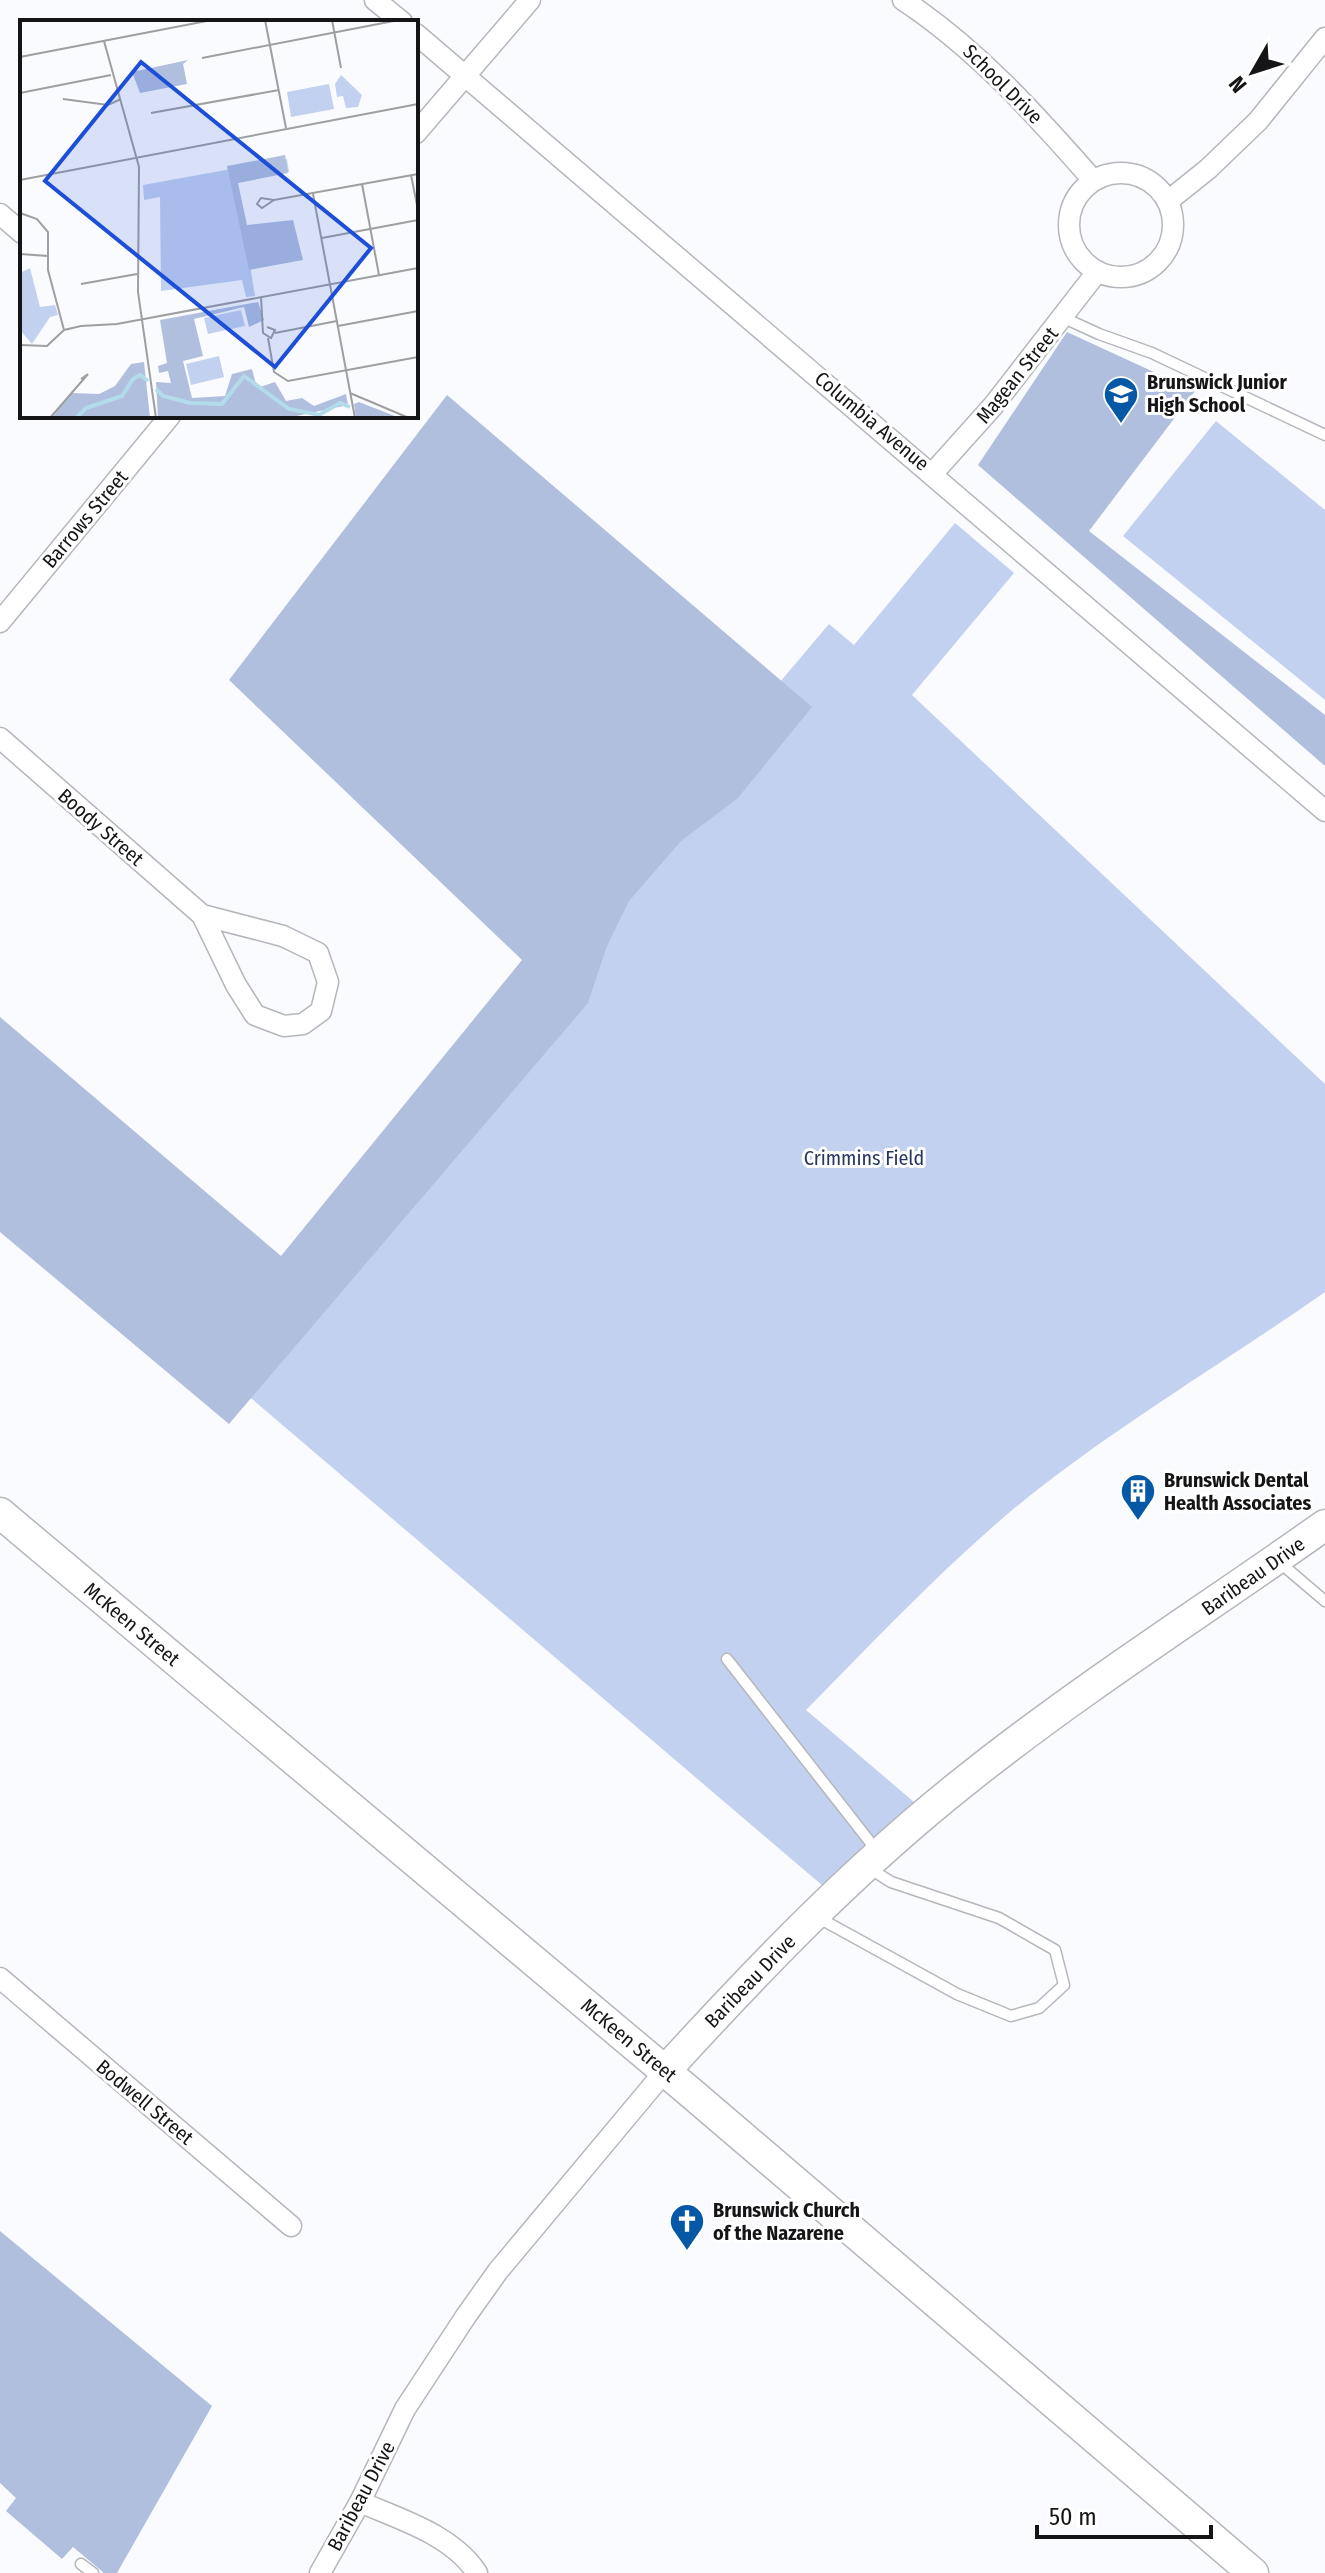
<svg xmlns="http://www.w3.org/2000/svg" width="1325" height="2573" font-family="'Fira Sans Condensed',sans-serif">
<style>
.green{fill:#c2d1f0}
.forest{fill:#b0bfde}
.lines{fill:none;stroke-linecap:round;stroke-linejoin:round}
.lane-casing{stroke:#b5b7bb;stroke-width:13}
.street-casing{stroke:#b5b7bb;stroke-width:23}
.secondary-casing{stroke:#b5b7bb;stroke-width:33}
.lane{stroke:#fff;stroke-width:10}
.street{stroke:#fff;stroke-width:20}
.secondary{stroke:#fff;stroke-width:30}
.labels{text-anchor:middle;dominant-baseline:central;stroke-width:6;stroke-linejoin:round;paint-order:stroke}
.street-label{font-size:20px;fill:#151517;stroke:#fff}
.poi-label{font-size:20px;font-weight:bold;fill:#151517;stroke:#fff;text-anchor:start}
.park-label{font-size:20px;fill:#253761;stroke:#fff}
.inset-river{fill:none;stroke:#b3dceb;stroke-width:4}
.inset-road{fill:none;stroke:#9e9fa2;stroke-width:2}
.view{fill:#1d4ed8;fill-opacity:0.15;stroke:#1d4ed8;stroke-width:4}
.inset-edge{fill:none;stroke:#151517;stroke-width:4}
</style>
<rect width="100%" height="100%" fill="#fafbfe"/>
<path class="green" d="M 1216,421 L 1325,510 L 1325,700 L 1123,536 Z
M 955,523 L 1014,573 L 912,695 L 1325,1084 L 1325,1292 C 1221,1365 1109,1430 1011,1511 C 938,1573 873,1642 806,1710 L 914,1802 L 823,1886 L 0,1184 L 0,1024 L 286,1267 L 829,624 L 854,645 Z"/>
<path class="forest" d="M 1067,332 L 1195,391 L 1089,531 L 1325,715 L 1325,766 L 978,465 Z
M 447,395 L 812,707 L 737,799 L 681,841 L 629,901 L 607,946 L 588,1003 L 229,1424 L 0,1232 L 0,1017 L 281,1256 L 522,960 L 229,680 Z
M 0,2231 L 212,2406 L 117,2573 L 104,2573 L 73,2547 L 62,2559 L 6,2511 L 16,2498 L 0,2483 Z"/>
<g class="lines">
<g class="lane-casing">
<path id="lane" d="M 1064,318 L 1099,334 L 1152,353 L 1325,435
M 1278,1561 L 1325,1601
M 727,1659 L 877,1851
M 819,1918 L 957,1994 L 1011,2016 L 1039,2008 L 1064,1985 L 1055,1950 L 999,1918 L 891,1882 L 869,1868
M 81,2564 L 93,2573"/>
</g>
<g class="street-casing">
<path id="street" d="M 375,0 L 402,22
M 903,0 C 977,49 1035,114 1093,180
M 416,34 L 1325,811
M 416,133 L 530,0
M1069 225a52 52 0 1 1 104 0a52 52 0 1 1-104 0Z
M 1168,201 L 1208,169 L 1258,121 L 1325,38
M 0,214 L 22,233
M 933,473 L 993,406 L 1097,272
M 0,622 L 170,416
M 0,738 L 202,915 L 236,985 L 255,1015 L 284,1026 L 303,1024 L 321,1011 L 328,982 L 318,953 L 283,936 L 202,915
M 0,1978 L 291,2226
M 360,2502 C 399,2519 453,2535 477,2573
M 320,2573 L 360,2502 L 405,2409 L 466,2316 L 498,2271 L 665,2071"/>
</g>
<g class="secondary-casing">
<path id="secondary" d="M 0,1513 L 690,2092 L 1253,2573
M 665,2071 C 759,1968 855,1868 965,1781 C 1080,1689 1205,1610 1325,1525"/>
</g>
<use href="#lane" class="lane"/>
<use href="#street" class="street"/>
<use href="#secondary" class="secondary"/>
</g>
<defs>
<g id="school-pin" transform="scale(1.8)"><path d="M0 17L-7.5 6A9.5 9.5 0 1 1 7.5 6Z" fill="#0558a6" stroke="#fff"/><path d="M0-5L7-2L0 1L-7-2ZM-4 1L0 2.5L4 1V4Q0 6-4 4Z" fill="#fff"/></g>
<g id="building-pin" transform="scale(1.8)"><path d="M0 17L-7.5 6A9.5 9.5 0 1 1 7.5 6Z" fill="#0558a6" stroke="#fff"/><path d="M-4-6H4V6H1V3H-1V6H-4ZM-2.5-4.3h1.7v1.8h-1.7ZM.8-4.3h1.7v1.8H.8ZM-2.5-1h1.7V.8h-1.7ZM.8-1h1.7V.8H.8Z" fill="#fff"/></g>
<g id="church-pin" transform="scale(1.8)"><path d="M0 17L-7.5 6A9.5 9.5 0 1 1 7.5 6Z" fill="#0558a6" stroke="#fff"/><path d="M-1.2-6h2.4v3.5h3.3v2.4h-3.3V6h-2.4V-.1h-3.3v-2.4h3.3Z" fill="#fff"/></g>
</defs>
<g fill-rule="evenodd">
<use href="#school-pin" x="1121" y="394"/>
<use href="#building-pin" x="1138" y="1491"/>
<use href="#church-pin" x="687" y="2221"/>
</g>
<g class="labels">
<g class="street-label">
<text transform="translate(1003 84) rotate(45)">School Drive</text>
<text transform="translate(1017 375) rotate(-51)">Magean Street</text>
<text transform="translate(872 421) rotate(40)">Columbia Avenue</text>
<text transform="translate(85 519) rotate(-50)">Barrows Street</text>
<text transform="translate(101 827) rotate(41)">Boody Street</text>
<text transform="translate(1253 1576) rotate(-35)">Baribeau Drive</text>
<text transform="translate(132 1624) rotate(40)">McKeen Street</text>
<text transform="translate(750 1981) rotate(-46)">Baribeau Drive</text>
<text transform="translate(629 2040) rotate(40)">McKeen Street</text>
<text transform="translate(145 2102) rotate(40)">Bodwell Street</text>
<text transform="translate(361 2496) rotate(-62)">Baribeau Drive</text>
</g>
<g class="poi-label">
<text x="1147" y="382">Brunswick Junior<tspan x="1147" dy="23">High School</tspan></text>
<text x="1164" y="1480">Brunswick Dental<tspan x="1164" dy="23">Health Associates</tspan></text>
<text x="713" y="2210">Brunswick Church<tspan x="713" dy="23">of the Nazarene</tspan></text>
</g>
<g class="park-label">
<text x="864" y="1158">Crimmins Field</text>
</g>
</g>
<g transform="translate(20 20)">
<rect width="398" height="398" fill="#fafbfe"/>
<path d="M 321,55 L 342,75 L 338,87 L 326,88 L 323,76 L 317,77 L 315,64 ZM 309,64 L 314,89 L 271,97 L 267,72 ZM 267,139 L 269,152 L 217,163 L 235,276 L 226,277 L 222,260 L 141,271 L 140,177 L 124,180 L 123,165 ZM 10,248 L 20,287 L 35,285 L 38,295 L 30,297 L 12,324 L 0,310 L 0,253 ZM 221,290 L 225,306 L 188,314 L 184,298 ZM 199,336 L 204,357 L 171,365 L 166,344 Z" fill="#c2d1f0"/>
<path d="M 168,40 L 163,44 L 167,64 L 120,73 L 112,52 ZM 265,135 L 268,153 L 218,163 L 227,205 L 273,200 L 283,240 L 229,250 L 207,146 ZM 238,282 L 244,300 L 229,307 L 224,287 L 174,299 L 183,336 L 163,341 L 172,378 L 205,376 L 212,354 L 232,349 L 237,368 L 255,362 L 266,381 L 282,378 L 294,386 L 326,374 L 328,385 L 267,398 L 138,398 L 136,362 L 151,363 L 148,351 L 139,353 L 138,346 L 147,343 L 140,300 ZM 124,342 L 130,398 L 32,398 L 51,373 L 79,374 L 95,366 L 111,344 ZM 339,382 L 380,398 L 336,398 L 334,384 Z" fill="#b0bfde"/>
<path class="inset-river" d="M 136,369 L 143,376 L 170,383 L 202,384 L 224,356 L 269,389 L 299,395 L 320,383 L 330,387M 56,398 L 66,388 L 102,376 L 113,359 L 120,355 L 128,361"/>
<path class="inset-road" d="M 245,0 L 266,108M 312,0 L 321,48M 84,21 L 119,147 L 118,272 L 136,398M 0,37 L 192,0M 182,38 L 379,0M 0,73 L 91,55M 43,79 L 88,85 L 101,79M 131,93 L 259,70M 391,155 L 398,190M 0,160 L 398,84M 342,164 L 359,255M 293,174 L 335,398M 254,180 L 242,188 L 237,184 L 241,178 L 254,180 L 398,154M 0,193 L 17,199 L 28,212 L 28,250 L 44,310M 302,218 L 398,200M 0,234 L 28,236M 61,264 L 117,254M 241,277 L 243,313 L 251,318 L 255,310 L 247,307M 318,306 L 398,291M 255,313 L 317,301M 248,318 L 254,352 L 268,361 L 398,337M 0,325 L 27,326 L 44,310 L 61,306 L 97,304 L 398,248M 330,373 L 389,398M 30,398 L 68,354 L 61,359"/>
<path class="view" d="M 121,42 L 351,228 L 255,347 L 25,161 Z"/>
<rect width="398" height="398" class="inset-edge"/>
</g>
<g transform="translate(1253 72) rotate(231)" stroke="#ffffff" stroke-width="6" paint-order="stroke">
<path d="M0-6L14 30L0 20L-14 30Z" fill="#151517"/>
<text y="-12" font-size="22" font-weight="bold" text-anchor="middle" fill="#151517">N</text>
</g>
<path d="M1037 2525v12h174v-12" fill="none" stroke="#151517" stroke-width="4"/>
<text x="1049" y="2525" font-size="24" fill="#151517" stroke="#ffffff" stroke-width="6" paint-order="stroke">50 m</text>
</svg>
